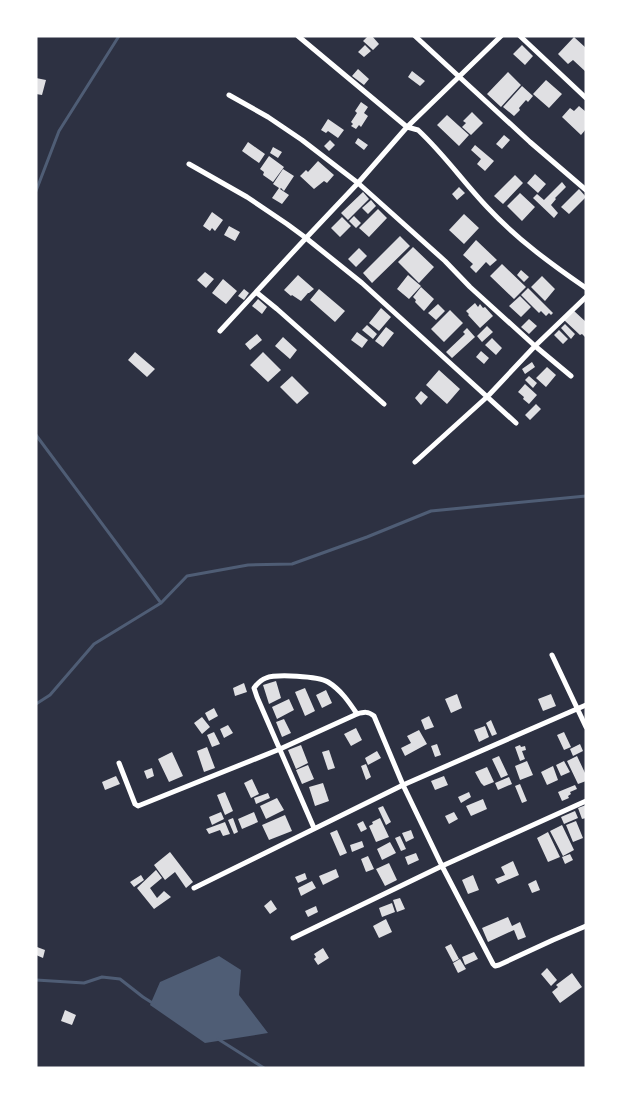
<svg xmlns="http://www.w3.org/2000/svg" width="622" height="1104" font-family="'Varela Round',sans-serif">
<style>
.water{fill:#4f5d75}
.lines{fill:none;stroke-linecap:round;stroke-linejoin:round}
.stream{stroke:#4f5d75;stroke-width:3}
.building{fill:#e0e0e3}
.minor{stroke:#fff;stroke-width:5}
</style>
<rect width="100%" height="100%" fill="#2d3142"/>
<path class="water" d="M 219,956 L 241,970 L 239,995 L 268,1033 L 205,1043 L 150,1005 L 160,982 Z"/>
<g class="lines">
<path class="stream" d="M 36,191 L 59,131 L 119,36
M 36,435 L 161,603
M 36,704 L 50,695 L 94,644 L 161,603 L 187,576 L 248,565 L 292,564 L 367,537 L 431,511 L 586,496
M 36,980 L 84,983 L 102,977 L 120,979 L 143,997 L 154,1004
M 218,1039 L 264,1068"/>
</g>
<path class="building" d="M 368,36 L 372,36 L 379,44 L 373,50 L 363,41 Z
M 574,37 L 586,48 L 586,72 L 573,60 L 568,64 L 558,54 Z
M 365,45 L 371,51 L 364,57 L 358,52 Z
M 522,45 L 533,56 L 525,65 L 513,54 Z
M 358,69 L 369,79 L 364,85 L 352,76 Z
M 412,71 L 425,81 L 420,86 L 408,77 Z
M 508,72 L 521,85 L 501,107 L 487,94 Z
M 36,78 L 46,80 L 42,95 L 36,94 Z
M 546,80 L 562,94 L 549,108 L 533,94 Z
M 522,86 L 533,96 L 528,102 L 526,100 L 519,108 L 520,110 L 514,116 L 503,107 Z
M 361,102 L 368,107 L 364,113 L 368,116 L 361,127 L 359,125 L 356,129 L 351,126 L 353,124 L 351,122 L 357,113 L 355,111 Z
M 579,106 L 586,112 L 586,129 L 581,135 L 562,117 L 570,108 L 574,111 Z
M 472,112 L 483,123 L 471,135 L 462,127 L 466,123 L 463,121 Z
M 447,115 L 469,135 L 459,146 L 437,125 Z
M 328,119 L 344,130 L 338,138 L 328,131 L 326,133 L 321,130 Z
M 504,135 L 510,140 L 502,149 L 496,144 Z
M 358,138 L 368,145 L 364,150 L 355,143 Z
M 330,140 L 335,145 L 329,151 L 324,146 Z
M 248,142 L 265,154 L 259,163 L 242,151 Z
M 475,145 L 494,161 L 485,171 L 477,164 L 481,159 L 471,150 Z
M 273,147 L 282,152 L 278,158 L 270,153 Z
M 269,156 L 284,167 L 273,182 L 263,175 L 264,172 L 260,169 Z
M 318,161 L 334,175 L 327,183 L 324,181 L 314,189 L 300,176 L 306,170 L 308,172 Z
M 283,169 L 294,176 L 284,191 L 281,188 L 280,189 L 289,195 L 282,204 L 272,198 L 279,188 L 273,184 Z
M 535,174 L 546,184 L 538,193 L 527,183 Z
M 515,175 L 523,183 L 503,204 L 494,196 Z
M 562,182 L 566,187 L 555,198 L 556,199 L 551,205 L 558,213 L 554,218 L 533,198 L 537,194 L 544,200 Z
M 459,187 L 465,193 L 457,200 L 452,194 Z
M 579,189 L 586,197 L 569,214 L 561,207 Z
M 363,192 L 369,199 L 348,220 L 341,213 Z
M 520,193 L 535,207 L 522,221 L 507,206 Z
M 371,200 L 376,206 L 368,214 L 362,208 Z
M 378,209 L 387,218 L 369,237 L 359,228 Z
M 212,212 L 223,220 L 215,231 L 212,228 L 210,231 L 203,226 Z
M 464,214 L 479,228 L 464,244 L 449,230 Z
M 354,216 L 361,223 L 356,228 L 349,221 Z
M 342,217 L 351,226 L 340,237 L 331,228 Z
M 229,226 L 240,232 L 235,241 L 224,235 Z
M 400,236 L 410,246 L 372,283 L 363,273 Z
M 476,240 L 497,260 L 490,266 L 486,262 L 476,273 L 470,267 L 473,264 L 463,255 Z
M 413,247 L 434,267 L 419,283 L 398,262 Z
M 359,248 L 367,256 L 356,267 L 348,259 Z
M 502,264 L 526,287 L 514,299 L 490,276 Z
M 521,270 L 529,277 L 524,282 L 517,275 Z
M 205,272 L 214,279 L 206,288 L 197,280 Z
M 298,275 L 314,289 L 309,293 L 308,293 L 301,301 L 292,295 L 291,296 L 284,290 Z
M 408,275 L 421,286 L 409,299 L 397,289 Z
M 542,276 L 555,289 L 545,301 L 531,287 Z
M 223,279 L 237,291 L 226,304 L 212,293 Z
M 421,287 L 434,299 L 424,311 L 415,302 L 416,300 L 413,297 Z
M 528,288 L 553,313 L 551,315 L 549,313 L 546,316 L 541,311 L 539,313 L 521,295 Z
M 244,289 L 249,293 L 244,300 L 238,296 Z
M 319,289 L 345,311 L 335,322 L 310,300 Z
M 520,296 L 531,307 L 521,317 L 509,306 Z
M 258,299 L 267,307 L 262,314 L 252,306 Z
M 475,303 L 478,307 L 480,304 L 483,308 L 485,307 L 493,316 L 480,328 L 468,315 L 469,314 L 466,311 Z
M 438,304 L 445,311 L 436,320 L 428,313 Z
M 381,308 L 391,317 L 379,331 L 369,323 Z
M 450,310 L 463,323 L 444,342 L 431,329 Z
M 573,310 L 586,322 L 586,338 L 582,334 L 580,335 L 564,320 Z
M 529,319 L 537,326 L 529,334 L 521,327 Z
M 565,324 L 575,334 L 571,339 L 561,328 Z
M 367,325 L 377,334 L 373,339 L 362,330 Z
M 487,326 L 493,332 L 482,342 L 477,336 Z
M 386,327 L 394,333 L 383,347 L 375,341 Z
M 467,328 L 475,337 L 452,358 L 446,352 L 465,334 L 463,332 Z
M 559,330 L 568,339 L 563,344 L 554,335 Z
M 357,332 L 368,340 L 362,348 L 351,340 Z
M 257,334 L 262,340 L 250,350 L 245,344 Z
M 283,337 L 297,350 L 290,359 L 275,346 Z
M 492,338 L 502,348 L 496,355 L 485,345 Z
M 481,351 L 489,358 L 484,364 L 476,357 Z
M 135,352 L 155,369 L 147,377 L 128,360 Z
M 263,352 L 281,370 L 268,382 L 250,365 Z
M 532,362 L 535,367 L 525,374 L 522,369 Z
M 547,367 L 556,375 L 546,387 L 536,378 Z
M 439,370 L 460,389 L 447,404 L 426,385 Z
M 292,376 L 309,393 L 297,404 L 280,387 Z
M 529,376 L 537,383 L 533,388 L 525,380 Z
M 525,384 L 537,395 L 529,404 L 523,399 L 524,397 L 518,392 Z
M 421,391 L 428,397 L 421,405 L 415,398 Z
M 536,404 L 541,409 L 530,420 L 525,415 Z
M 276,681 L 281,698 L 269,704 L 263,685 Z
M 244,683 L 247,692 L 235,696 L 233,688 Z
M 305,688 L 315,711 L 305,716 L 295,692 Z
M 326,690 L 332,703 L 322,708 L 316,695 Z
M 457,694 L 462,708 L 451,713 L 445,699 Z
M 551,694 L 556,706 L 543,711 L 538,699 Z
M 289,699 L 294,710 L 277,719 L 272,707 Z
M 214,708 L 218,716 L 209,721 L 205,713 Z
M 429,716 L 434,727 L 425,730 L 421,720 Z
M 202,717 L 210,727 L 202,734 L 194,723 Z
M 284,719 L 291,733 L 282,737 L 276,722 Z
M 491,720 L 497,734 L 492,736 L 486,723 Z
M 228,725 L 233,733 L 224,738 L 220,729 Z
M 485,726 L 489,737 L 479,742 L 474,730 Z
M 356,728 L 362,740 L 351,746 L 344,734 Z
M 419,730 L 427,744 L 405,756 L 401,748 L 411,743 L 407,736 Z
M 214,732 L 220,744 L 212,747 L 207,735 Z
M 564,732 L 571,747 L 564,750 L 557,735 Z
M 437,744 L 441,755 L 435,757 L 431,746 Z
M 580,744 L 583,751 L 573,756 L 570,749 Z
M 301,745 L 308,763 L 296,769 L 288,750 Z
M 520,745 L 521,747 L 525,746 L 526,750 L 522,751 L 525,759 L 520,761 L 515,747 Z
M 207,747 L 215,768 L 204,772 L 197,751 Z
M 329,750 L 335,768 L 328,770 L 322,752 Z
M 377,751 L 381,758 L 368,765 L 365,758 Z
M 172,752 L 183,776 L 169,782 L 158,759 Z
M 499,756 L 508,775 L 501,778 L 492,759 Z
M 577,756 L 586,775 L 586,781 L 578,784 L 567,761 Z
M 527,761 L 533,775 L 520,780 L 515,766 Z
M 564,761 L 570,772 L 561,776 L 556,765 Z
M 366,764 L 371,777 L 366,780 L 361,766 Z
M 308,765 L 314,779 L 302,784 L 296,770 Z
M 553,766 L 558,780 L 547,785 L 541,772 Z
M 487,767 L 494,782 L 484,786 L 481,783 L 475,772 Z
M 152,768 L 154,776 L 147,779 L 144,771 Z
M 116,776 L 120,784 L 105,790 L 102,782 Z
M 444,776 L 448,785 L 435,790 L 431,781 Z
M 509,777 L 512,784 L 498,790 L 495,783 Z
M 252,779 L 259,794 L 251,798 L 244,783 Z
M 323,783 L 329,801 L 315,806 L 309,787 Z
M 520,784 L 527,801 L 522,803 L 515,786 Z
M 575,785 L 577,789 L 570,792 L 571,794 L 568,796 L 569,798 L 562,801 L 558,792 Z
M 225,792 L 233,811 L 225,815 L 217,795 Z
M 469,792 L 471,797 L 461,803 L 458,797 Z
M 268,793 L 270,798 L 256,804 L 254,798 Z
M 277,798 L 284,810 L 266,819 L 260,806 Z
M 483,799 L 487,809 L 471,816 L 466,806 Z
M 586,805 L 586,818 L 582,819 L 578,808 Z
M 383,806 L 391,822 L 386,825 L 378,808 Z
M 575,811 L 578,818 L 564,824 L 561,817 Z
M 221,812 L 224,819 L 212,825 L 209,817 Z
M 254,812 L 258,822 L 242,829 L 238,819 Z
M 454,812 L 458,819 L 449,824 L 445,816 Z
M 285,815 L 292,831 L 269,840 L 262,825 Z
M 233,818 L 238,832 L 234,834 L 228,820 Z
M 380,818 L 389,837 L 376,842 L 369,826 L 373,824 L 372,822 Z
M 363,821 L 367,829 L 361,832 L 357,824 Z
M 576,821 L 583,838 L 573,842 L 566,825 Z
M 225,822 L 230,834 L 223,836 L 220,830 L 209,834 L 206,829 Z
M 562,825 L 574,850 L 563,856 L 550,831 Z
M 337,830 L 347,853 L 340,856 L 330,833 Z
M 411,830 L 414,838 L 406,842 L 402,833 Z
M 548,832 L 560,857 L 548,862 L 537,838 Z
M 400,836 L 406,849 L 401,851 L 395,838 Z
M 362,841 L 364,847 L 352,852 L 350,845 Z
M 390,842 L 396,853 L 382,860 L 377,849 Z
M 170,852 L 193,882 L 186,888 L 175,872 L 165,880 L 154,865 Z
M 416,853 L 419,860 L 408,865 L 405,857 Z
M 570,854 L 573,860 L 565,864 L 562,857 Z
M 368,856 L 374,869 L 366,872 L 361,859 Z
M 513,861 L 519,875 L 498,884 L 495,879 L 505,875 L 501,867 Z
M 389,863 L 397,880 L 385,886 L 376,869 Z
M 336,869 L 339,877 L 323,885 L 319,876 Z
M 156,870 L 162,878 L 150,888 L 157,898 L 164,891 L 171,897 L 154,909 L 137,888 Z
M 305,873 L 307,879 L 298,883 L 295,877 Z
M 141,875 L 144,880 L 134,887 L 130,882 Z
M 473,875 L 479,890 L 468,894 L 462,880 Z
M 536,880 L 540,890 L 532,893 L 528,884 Z
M 312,881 L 316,888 L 301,896 L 298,888 Z
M 400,898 L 405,909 L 397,912 L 393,900 Z
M 271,900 L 277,909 L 270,914 L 264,906 Z
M 392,903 L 395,912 L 382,917 L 379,908 Z
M 316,906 L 318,912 L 308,917 L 305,911 Z
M 508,917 L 512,926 L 520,922 L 526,937 L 518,940 L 514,930 L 488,942 L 482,928 Z
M 386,919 L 392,932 L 379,938 L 373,926 Z
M 451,944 L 459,959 L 453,962 L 445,947 Z
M 37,947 L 45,950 L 43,958 L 36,955 Z
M 323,948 L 329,958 L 318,965 L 314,959 L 316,957 L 314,954 Z
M 474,952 L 478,959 L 465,965 L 462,957 Z
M 460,959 L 466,969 L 458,973 L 453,963 Z
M 547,968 L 557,980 L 551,986 L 541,974 Z
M 572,973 L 582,987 L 560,1003 L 552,992 L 558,987 L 556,985 Z
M 65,1010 L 76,1015 L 72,1025 L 61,1021 Z"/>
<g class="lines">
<path class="minor" d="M 298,36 L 407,127 L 418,130 C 444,154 464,183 488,208 C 517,239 551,264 586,288
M 415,36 L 530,142 L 586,190
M 520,36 L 586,98
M 229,95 L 268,117 L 302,140 L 358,183 L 445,261 L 470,287 L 535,346 L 571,376
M 189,164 L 247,197 L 287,224 L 306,238 L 362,283 L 516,423
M 256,292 L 277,309 L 384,404
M 220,331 L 306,238 L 358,183 L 407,127 L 501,36
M 415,462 L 488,396 L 535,346 L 586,297
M 552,655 L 586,727
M 119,763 L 135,804 L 138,806 L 280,749 L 357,714 C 364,712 368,711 374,716 L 403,785 L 442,866 L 493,964 L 495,966 L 499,965 L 553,940 L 586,926
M 314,828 L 257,697 L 254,688 C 257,684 260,680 266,678 C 276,674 318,676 328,682 C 341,690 349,702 357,714
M 194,888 L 403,785 L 586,705
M 293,938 L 442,866 L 586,801"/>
</g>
<rect width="622" height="1104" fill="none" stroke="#ffffff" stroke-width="75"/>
</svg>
